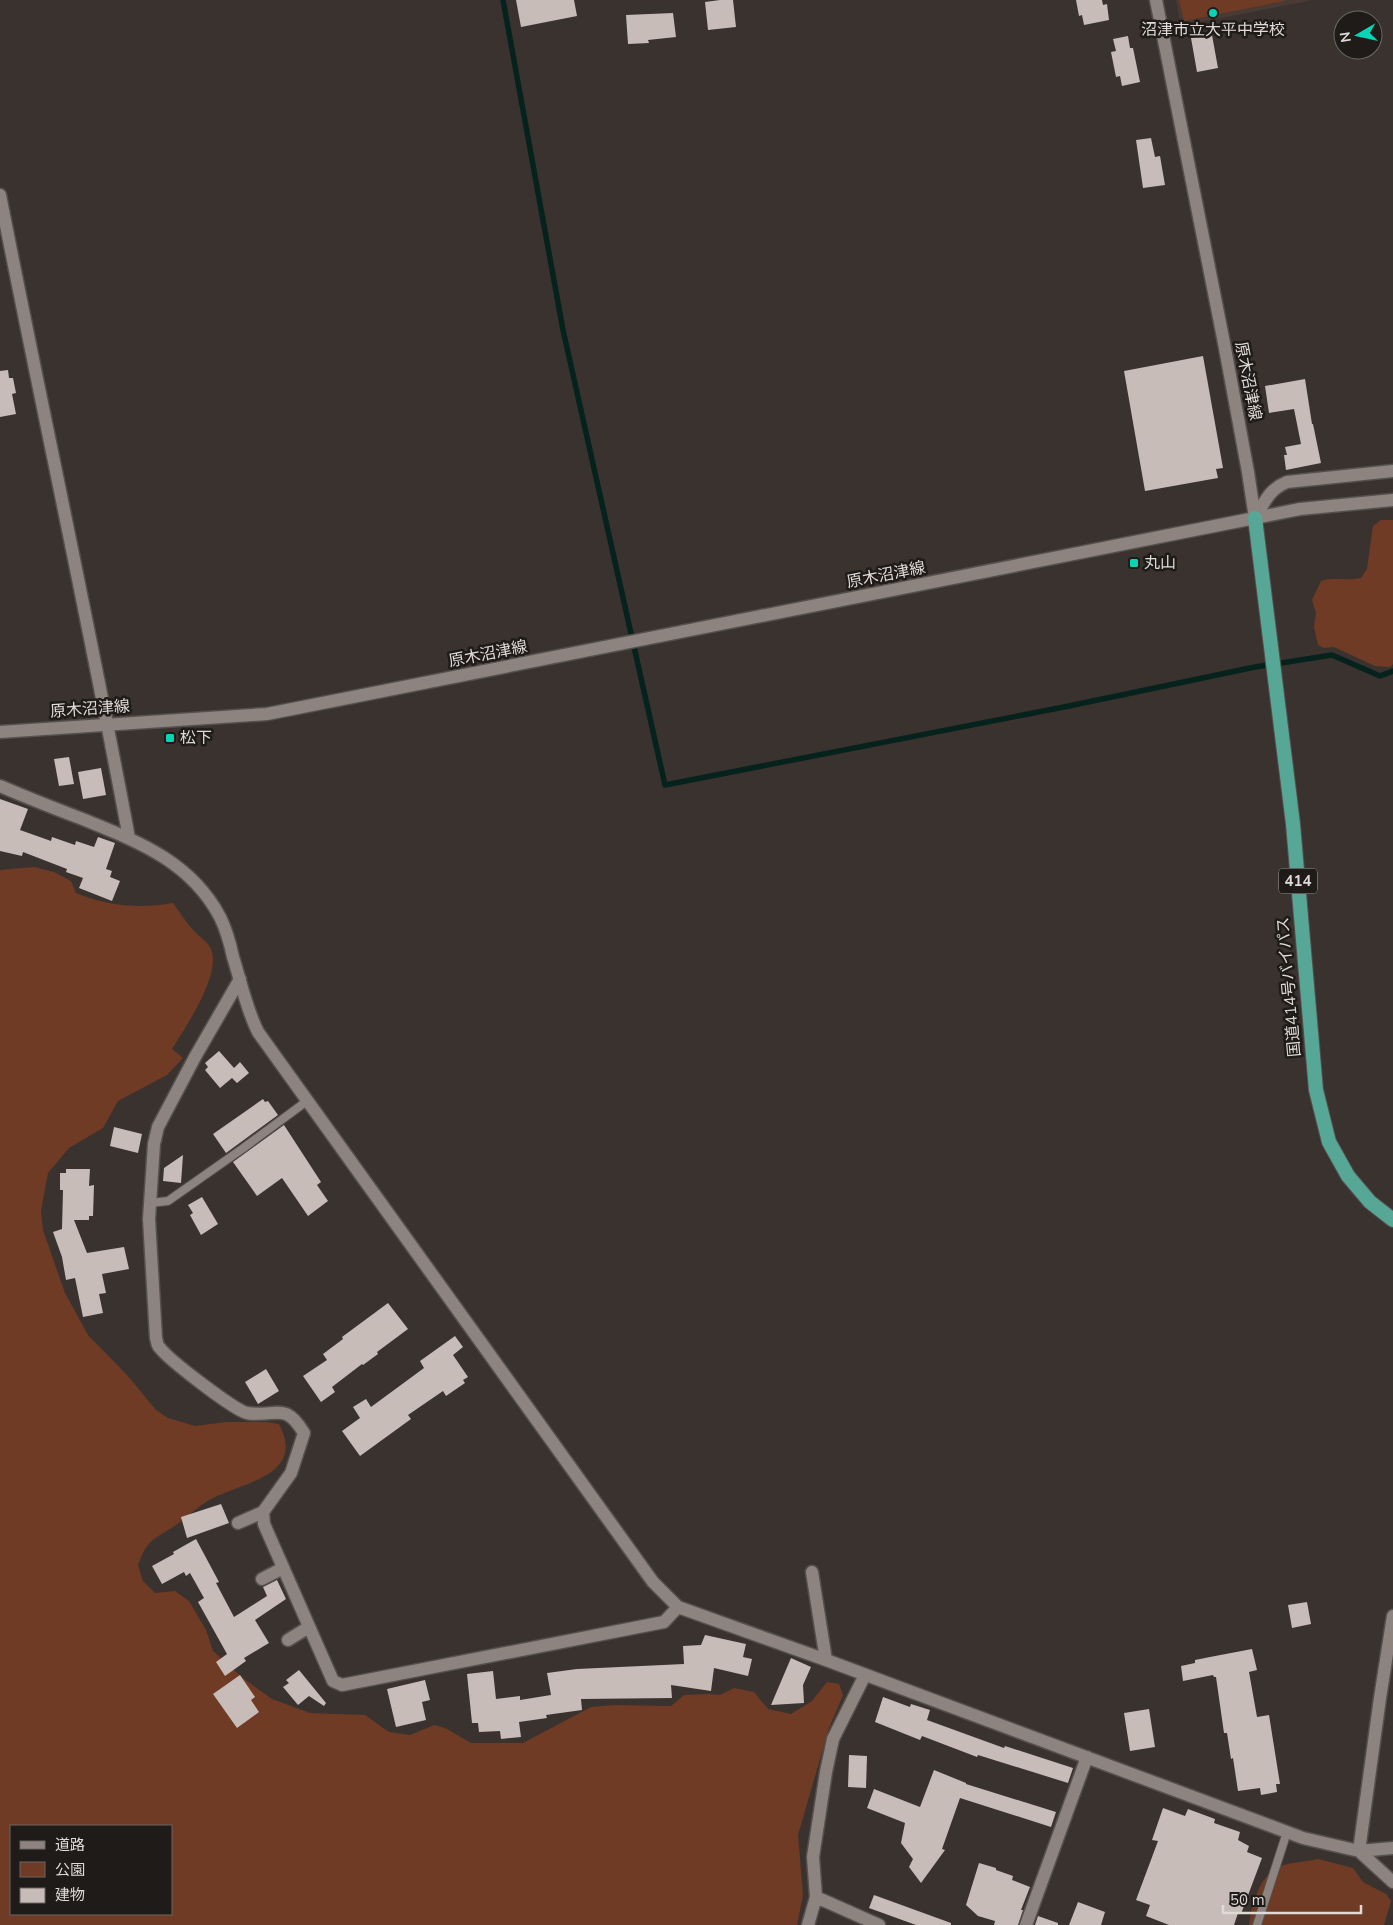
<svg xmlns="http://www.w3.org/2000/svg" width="1393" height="1925" font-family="'Nunito Sans','Noto Sans JP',sans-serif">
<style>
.built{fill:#493a34}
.green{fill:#6f3b24;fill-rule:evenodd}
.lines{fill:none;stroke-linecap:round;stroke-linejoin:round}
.stream{stroke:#06221c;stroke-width:5.5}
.building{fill:#c7bcb8}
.service-casing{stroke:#56504d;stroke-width:10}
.minor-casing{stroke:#56504d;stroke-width:15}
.secondary-casing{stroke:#56504d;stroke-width:15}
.trunk-casing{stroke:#56504d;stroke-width:16}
.service{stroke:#8d837f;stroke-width:8}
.minor{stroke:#8d837f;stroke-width:12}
.secondary{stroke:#8d837f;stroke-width:12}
.trunk{stroke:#56a796;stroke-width:14}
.poi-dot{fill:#08d5b5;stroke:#1e1b19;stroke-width:2}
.labels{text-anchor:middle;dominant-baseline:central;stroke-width:5;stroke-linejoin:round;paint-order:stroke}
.shield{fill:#1e1b19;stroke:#a5a19f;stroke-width:1}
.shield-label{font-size:15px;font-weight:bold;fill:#dfdad8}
.poi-label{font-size:16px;fill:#dfdad8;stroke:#1e1b19;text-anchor:start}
.street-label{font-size:16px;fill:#dfdad8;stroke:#1e1b19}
</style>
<rect width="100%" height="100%" fill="#3a322f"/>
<path class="built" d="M 1176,0 L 1313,0 L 1181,26 Z"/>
<path class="green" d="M 1179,0 L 1284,0 L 1284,1 L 1184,21 Z
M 1381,520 L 1393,520 L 1393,664 L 1390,667 L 1375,666 L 1334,647 L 1324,648 L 1318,645 L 1314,627 L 1316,613 L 1312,600 L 1321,581 C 1334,577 1348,581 1361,578 L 1367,569 L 1373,526 Z
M 34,867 L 54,872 L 71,881 L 76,893 C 107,906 140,909 173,903 C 180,913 186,922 194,931 C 199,937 206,940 210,947 C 224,971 185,1028 172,1049 L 183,1058 L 167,1075 L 118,1101 L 103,1128 L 69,1148 L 48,1173 L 41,1211 L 43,1230 L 65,1293 L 88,1335 L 127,1375 L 156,1410 L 168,1418 L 195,1426 L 226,1422 L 267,1422 L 279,1424 C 306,1475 244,1482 213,1498 C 200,1504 188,1517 176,1525 C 168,1531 154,1537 148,1545 C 143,1550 141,1559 138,1565 L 143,1581 L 155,1593 L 175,1591 L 189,1601 L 206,1630 L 213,1651 L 244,1679 L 272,1699 L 310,1713 L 365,1715 L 389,1732 L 410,1735 L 434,1725 L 445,1728 L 471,1743 L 523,1743 L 591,1707 L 615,1705 L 671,1706 L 684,1695 L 708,1694 L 720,1695 L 734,1688 L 754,1692 L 768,1709 L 791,1714 L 812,1701 L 827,1682 L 839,1684 L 843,1695 L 829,1728 L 798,1835 L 803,1895 L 797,1925 L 0,1925 L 0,870 ZM 11,1826 L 171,1826 L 171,1914 L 11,1914 Z
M 1318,1859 L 1353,1868 L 1363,1882 L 1386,1894 L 1391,1901 L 1384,1925 L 1249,1925 C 1252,1905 1258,1877 1279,1867 C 1290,1862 1306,1862 1318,1859 Z"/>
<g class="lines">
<path class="stream" d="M 503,0 L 563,330 L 665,785 L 1069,706 L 1255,667 L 1332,655 L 1380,676 L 1393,671"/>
</g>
<path class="building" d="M 516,0 L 574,0 L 577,16 L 521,27 Z
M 720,0 L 733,0 L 736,27 L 708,30 L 705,2 Z
M 1076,0 L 1102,0 L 1103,5 L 1107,4 L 1109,20 L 1084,25 L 1082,15 L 1079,16 Z
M 673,13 L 676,37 L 648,40 L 649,43 L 628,44 L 626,15 Z
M 1212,35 L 1218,68 L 1197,72 L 1191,38 Z
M 1128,36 L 1130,48 L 1133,48 L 1140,82 L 1122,86 L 1120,76 L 1116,77 L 1111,52 L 1116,51 L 1113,39 Z
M 1151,138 L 1155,157 L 1160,156 L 1165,185 L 1143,188 L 1136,140 Z
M 1203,356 L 1223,468 L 1216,469 L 1218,478 L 1145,491 L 1124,371 Z
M 8,370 L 9,378 L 13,378 L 16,393 L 12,394 L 16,414 L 0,417 L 0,371 Z
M 1305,379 L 1312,424 L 1313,424 L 1321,463 L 1286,470 L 1284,455 L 1287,455 L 1285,447 L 1301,444 L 1294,409 L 1269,413 L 1265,386 Z
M 69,757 L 74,784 L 59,786 L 54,759 Z
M 101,768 L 106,795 L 83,799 L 78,772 Z
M 0,799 L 28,809 L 20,830 L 51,841 L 52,837 L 75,845 L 76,841 L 94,847 L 98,837 L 115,843 L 106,869 L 112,871 L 110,877 L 120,881 L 112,901 L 79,888 L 83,878 L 66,872 L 67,869 L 23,852 L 22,856 L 0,851 Z
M 219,1051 L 234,1068 L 240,1062 L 249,1073 L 237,1083 L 232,1078 L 220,1088 L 205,1070 L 208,1067 L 205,1063 Z
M 263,1099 L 265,1102 L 268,1101 L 278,1115 L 226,1153 L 213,1134 Z
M 284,1125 L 321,1182 L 317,1185 L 328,1201 L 308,1216 L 282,1178 L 257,1196 L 233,1162 Z
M 114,1127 L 142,1134 L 138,1153 L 110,1146 Z
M 183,1155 L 181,1183 L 163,1181 L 164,1168 Z
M 66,1169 L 90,1169 L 89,1186 L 94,1185 L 93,1216 L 89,1216 L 89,1220 L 74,1220 L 87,1253 L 124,1247 L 129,1269 L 102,1274 L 106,1293 L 99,1294 L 103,1313 L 83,1317 L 75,1278 L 66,1280 L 62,1257 L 53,1232 L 62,1229 L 63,1190 L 60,1190 L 60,1173 L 66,1173 Z
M 202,1197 L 218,1224 L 201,1235 L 190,1215 L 193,1213 L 188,1205 Z
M 388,1303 L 408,1329 L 377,1352 L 378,1354 L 363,1365 L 362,1364 L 332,1387 L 335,1392 L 321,1402 L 303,1376 L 327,1360 L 323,1354 L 343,1339 L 342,1337 Z
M 455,1336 L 463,1347 L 453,1355 L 468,1377 L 463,1380 L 465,1383 L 446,1396 L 443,1391 L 408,1415 L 411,1419 L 360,1456 L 342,1431 L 360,1418 L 353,1407 L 366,1399 L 371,1407 L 424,1368 L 420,1361 Z
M 266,1369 L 279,1391 L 258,1404 L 245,1382 Z
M 221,1504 L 229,1523 L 187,1538 L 181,1517 Z
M 196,1539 L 219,1582 L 216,1583 L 234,1617 L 267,1596 L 263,1587 L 277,1580 L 286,1599 L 255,1620 L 269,1643 L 244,1658 L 246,1661 L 225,1676 L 216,1662 L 227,1654 L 198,1602 L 204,1598 L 190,1573 L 186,1576 L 184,1572 L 162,1584 L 152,1566 L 174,1554 L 173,1552 Z
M 1307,1602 L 1311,1624 L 1292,1628 L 1288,1605 Z
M 705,1635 L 746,1644 L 743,1657 L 752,1659 L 748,1676 L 714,1668 L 711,1691 L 671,1685 L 672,1698 L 581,1699 L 582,1710 L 546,1715 L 547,1718 L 519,1722 L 521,1737 L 501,1739 L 500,1731 L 479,1732 L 478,1723 L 472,1723 L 467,1674 L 493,1671 L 496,1699 L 520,1696 L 520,1700 L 551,1695 L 547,1673 L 577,1669 L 684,1664 L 683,1646 L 701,1645 Z
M 1252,1649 L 1257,1670 L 1249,1672 L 1257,1717 L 1269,1715 L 1280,1784 L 1276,1784 L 1277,1792 L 1261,1795 L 1260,1788 L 1238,1791 L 1233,1758 L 1231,1759 L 1227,1733 L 1224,1733 L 1216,1677 L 1214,1677 L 1213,1675 L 1183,1681 L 1181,1666 L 1195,1663 L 1195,1660 L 1210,1657 Z
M 791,1658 L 811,1667 L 803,1685 L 804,1703 L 771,1705 Z
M 299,1670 L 326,1703 L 324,1706 L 309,1696 L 298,1705 L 283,1687 L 289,1683 L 286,1680 Z
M 240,1675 L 255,1697 L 251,1700 L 259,1712 L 237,1728 L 213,1694 Z
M 425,1680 L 430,1700 L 422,1702 L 426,1720 L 396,1727 L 387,1689 Z
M 883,1697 L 910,1707 L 911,1704 L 930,1710 L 927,1720 L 1004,1748 L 1005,1746 L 1073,1768 L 1068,1783 L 978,1755 L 977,1757 L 922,1736 L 920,1740 L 875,1722 Z
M 1149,1709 L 1155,1747 L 1130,1751 L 1124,1713 Z
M 849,1755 L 867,1756 L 866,1788 L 848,1787 Z
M 934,1770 L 966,1783 L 966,1784 L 1056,1812 L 1051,1827 L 960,1798 L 942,1849 L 945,1850 L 921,1883 L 909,1867 L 913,1859 L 901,1843 L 905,1823 L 867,1808 L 874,1789 L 920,1807 Z
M 1163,1808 L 1185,1816 L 1188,1809 L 1215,1819 L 1214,1823 L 1240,1832 L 1238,1840 L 1249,1846 L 1247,1852 L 1262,1858 L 1241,1914 L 1238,1913 L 1234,1925 L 1169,1925 L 1146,1916 L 1150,1905 L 1136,1900 L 1158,1841 L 1152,1840 Z
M 979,1863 L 996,1868 L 996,1870 L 1013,1876 L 1012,1880 L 1030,1887 L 1021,1910 L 1023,1910 L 1018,1925 L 994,1925 L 995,1921 L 978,1916 L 966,1905 Z
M 874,1895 L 951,1923 L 951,1925 L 916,1925 L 869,1908 Z
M 1078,1902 L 1105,1912 L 1101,1925 L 1069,1925 Z
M 1038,1916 L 1058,1923 L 1058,1925 L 1035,1925 Z"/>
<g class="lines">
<g class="service-casing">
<path id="service" d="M 150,1203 L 168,1201 L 242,1149 L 307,1101
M 1257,1925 L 1287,1832"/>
</g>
<g class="minor-casing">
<path id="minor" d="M 0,195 C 42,409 89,623 129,838
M 1255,518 C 1265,502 1268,490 1287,482 L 1393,471
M 1255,518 L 1300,509 L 1393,500
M 0,786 C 28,798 56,809 85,820 C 139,842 191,862 220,917 C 226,929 230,943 233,957 C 241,982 246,1008 258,1032 L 653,1582 L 678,1607 L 826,1660 L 1303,1838 L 1359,1851 L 1393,1848
M 240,979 L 195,1057 L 158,1127 L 154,1144 L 149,1219 L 156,1338 C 157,1341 157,1346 160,1348 C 169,1360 234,1410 247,1413 C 276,1418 284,1400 304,1433 L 291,1473 L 263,1512 L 264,1524 L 333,1681 L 342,1685 L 664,1622 L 678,1607
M 238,1523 L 263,1512
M 812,1572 L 826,1660
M 262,1579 L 283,1568
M 1393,1616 L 1380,1698 L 1359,1851 L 1393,1882
M 288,1640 L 309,1627
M 816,1897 L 879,1925
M 808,1925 L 816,1897 L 813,1857 L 826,1772 L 833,1739 L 865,1675
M 1026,1925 L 1087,1757"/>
</g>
<g class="secondary-casing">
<path id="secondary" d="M 0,732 L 267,714 L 1255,518 L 1248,472 L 1224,343 L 1156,0"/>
</g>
<g class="trunk-casing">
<path id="trunk" d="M 1255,518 L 1293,824 L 1316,1090 L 1329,1142 L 1348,1176 L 1370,1202 L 1393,1220"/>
</g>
<use href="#service" class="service"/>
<use href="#minor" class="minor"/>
<use href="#secondary" class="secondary"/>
<use href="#trunk" class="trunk"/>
</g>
<g class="poi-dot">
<circle cx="1213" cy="13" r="5"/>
<rect x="1129" y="558" width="10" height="10" rx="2.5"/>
<rect x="165" y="733" width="10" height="10" rx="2.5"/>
</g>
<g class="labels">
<rect class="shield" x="1279" y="868.5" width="38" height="25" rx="4"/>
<g class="shield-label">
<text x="1298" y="881">414</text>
</g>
<g class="poi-label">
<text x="1213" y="30" text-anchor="middle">沼津市立大平中学校</text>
<text x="1144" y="563">丸山</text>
<text x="180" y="738">松下</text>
</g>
<g class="street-label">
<text transform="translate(1248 381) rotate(79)">原木沼津線</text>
<text transform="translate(886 575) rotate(-11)">原木沼津線</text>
<text transform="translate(488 654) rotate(-11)">原木沼津線</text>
<text transform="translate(90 709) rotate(-4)">原木沼津線</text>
<text transform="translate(1289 987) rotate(-95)">国道414号バイパス</text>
</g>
</g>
<rect x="10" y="1825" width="162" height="90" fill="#1e1b19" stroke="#6b6765"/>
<rect x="20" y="1841" width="25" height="8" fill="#8d837f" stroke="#6b6765"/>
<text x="55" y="1850" font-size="15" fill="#dfdad8">道路</text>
<rect x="20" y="1862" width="25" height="15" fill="#6f3b24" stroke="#6b6765"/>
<text x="55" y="1875" font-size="15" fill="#dfdad8">公園</text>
<rect x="20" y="1888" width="25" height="15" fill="#c7bcb8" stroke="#6b6765"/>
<text x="55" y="1900" font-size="15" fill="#dfdad8">建物</text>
<g transform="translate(1358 35) rotate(261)"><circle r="24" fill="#1e1b19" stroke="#6b6765"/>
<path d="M0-4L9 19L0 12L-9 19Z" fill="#08d5b5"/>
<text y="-8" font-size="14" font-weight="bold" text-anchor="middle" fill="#dfdad8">N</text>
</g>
<path d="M1223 1905v8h138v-8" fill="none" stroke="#dfdad8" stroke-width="2.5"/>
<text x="1230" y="1905" font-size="15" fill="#dfdad8" stroke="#1e1b19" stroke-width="4" paint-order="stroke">50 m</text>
</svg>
